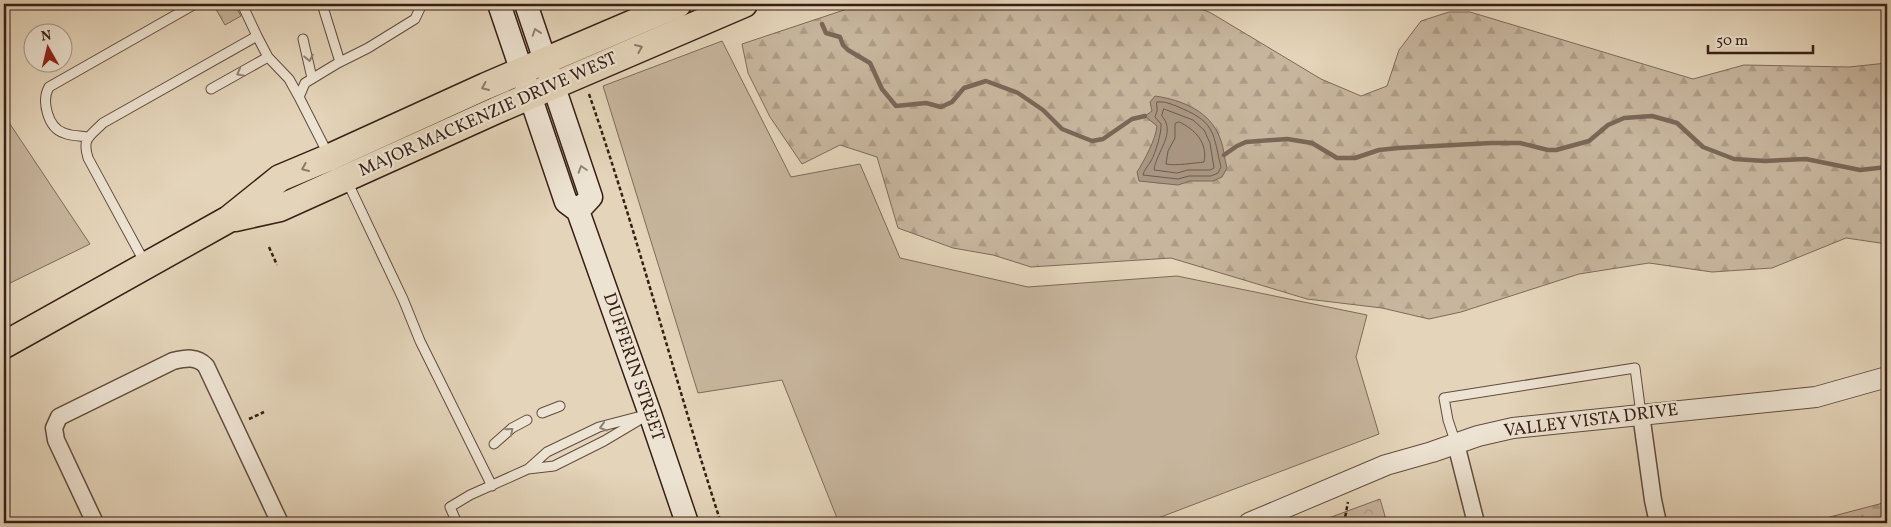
<svg xmlns="http://www.w3.org/2000/svg" width="1891" height="527" font-family="Vollkorn,serif">
<style>
.grass{fill:#c7b59d;stroke:#7f6a5a}
.forest{fill:url(#forest-firs);stroke:#7f6a5a}
.park{fill:url(#park-crowns);stroke:#7f6a5a}
.water{fill:#a99682;stroke:#7b6657}
.lines{fill:none;stroke-linecap:round;stroke-linejoin:round}
.shore{stroke:#705a4c;stroke-width:1}
.stream{stroke:#7b6657;stroke-width:4.5}
.service-casing{stroke:#624c3f;stroke-width:11}
.minor-casing{stroke:#624c3f;stroke-width:19}
.tertiary-casing{stroke:#624c3f;stroke-width:22}
.secondary-casing{stroke:#371f16;stroke-width:25}
.primary-casing{stroke:#371f16;stroke-width:29}
.path{stroke:#371f16;stroke-width:2.5;stroke-dasharray:4 2.5;stroke-linecap:butt}
.service{stroke:#ede3d2;stroke-width:9}
.minor{stroke:#ede3d2;stroke-width:16}
.tertiary{stroke:#ede3d2;stroke-width:20}
.secondary{stroke:#ede3d2;stroke-width:22}
.primary{stroke:#e4d4b9;stroke-width:26}
.oneway{stroke:#928174}
.oneway2{stroke:#8e7a68}
.labels{text-anchor:middle;dominant-baseline:central;stroke-width:4.5;stroke-linejoin:round;paint-order:stroke}
.street-label{font-size:18px;fill:#371f16;stroke:#ede3d2}
</style>
<defs>
<pattern id="forest-firs" width="22" height="20" patternUnits="userSpaceOnUse" patternTransform="scale(1.25)"><rect width="22" height="20" fill="#c7b59d"/><path d="M5 1l3.5 6h-7zM16 11l3.5 6h-7z" fill="#ac9b86"/></pattern>
<pattern id="park-crowns" width="20" height="18" patternUnits="userSpaceOnUse" patternTransform="scale(1.25)"><rect width="20" height="18" fill="#c7b59d"/><path d="M2 6a3 3 0 1 1 6 0M12 15a3 3 0 1 1 6 0" fill="none" stroke="#ac9b86"/></pattern>
</defs>
<rect width="100%" height="100%" fill="#e4d4b9"/>
<filter id="stains"><feTurbulence type="fractalNoise" baseFrequency=".004" numOctaves="4"/><feColorMatrix values="0 0 0 0 .2 0 0 0 0 .09 0 0 0 0 .02 0 0 0 .5 -.17"/></filter>
<radialGradient id="worn" r=".72"><stop offset=".6" stop-color="#630" stop-opacity="0"/><stop offset="1" stop-color="#630" stop-opacity=".3"/></radialGradient>
<path class="grass" d="M 722,41 L 791,177 L 860,164 L 900,258 L 1028,287 L 1177,276 L 1367,315 L 1356,357 L 1379,434 L 1145,523 L 839,523 L 782,380 L 698,393 L 603,86 Z
M 4,115 L 90,244 L 4,286 Z"/>
<path class="forest" d="M 862,4 L 1189,4 L 1211,13 L 1321,79 L 1361,96 L 1387,86 L 1399,50 L 1421,21 L 1449,12 L 1470,12 L 1693,79 L 1744,65 L 1849,67 L 1887,63 L 1887,244 L 1846,238 L 1772,268 L 1712,272 L 1649,263 L 1579,274 L 1461,312 L 1429,319 L 1382,308 L 1307,299 L 1171,258 L 1031,267 L 993,255 L 953,248 L 898,228 L 877,157 L 840,145 L 802,164 L 770,117 L 748,73 L 742,44 Z
M 1887,502 L 1887,523 L 1807,523 Z"/>
<path class="park" d="M 213,4 L 234,4 L 241,16 L 225,25 Z
M 1380,499 L 1387,523 L 1315,523 Z"/>
<path class="water" d="M 1155,96 C 1182,100 1210,111 1220,138 C 1224,147 1224,158 1227,168 L 1222,177 L 1213,181 L 1190,181 L 1178,185 L 1139,181 L 1137,172 C 1144,161 1156,139 1157,126 L 1145,116 L 1152,111 L 1150,102 Z"/>
<g class="lines">
<path class="shore" d="M 1157,102 C 1166,101 1174,105 1183,109 C 1216,123 1213,135 1221,167 L 1218,173 L 1211,176 L 1189,176 L 1178,179 L 1143,175 C 1144,170 1148,166 1151,161 C 1155,154 1162,132 1161,124 L 1155,117 L 1157,111 Z
M 1164,109 L 1193,120 L 1204,130 L 1210,143 L 1214,168 L 1210,170 L 1188,170 L 1177,173 L 1154,170 C 1156,152 1177,133 1162,116 Z
M 1179,122 C 1195,129 1208,143 1204,162 C 1194,163 1175,166 1166,164 L 1168,151 L 1175,138 L 1175,124 Z"/>
<path class="stream" d="M 822,24 L 826,33 L 840,37 L 843,45 L 848,50 L 870,63 L 882,89 L 896,106 L 926,103 L 941,107 L 952,102 L 964,88 L 986,81 L 1018,93 L 1043,110 L 1062,129 L 1092,141 L 1103,139 L 1132,119 L 1145,116
M 1224,155 L 1237,146 L 1246,142 L 1287,139 L 1312,143 L 1337,158 L 1355,158 L 1379,150 L 1398,148 L 1491,143 L 1520,143 L 1548,150 L 1556,150 L 1589,141 L 1608,125 L 1624,118 L 1652,116 L 1677,123 L 1703,147 L 1734,159 L 1765,161 L 1806,159 L 1860,170 L 1887,167"/>
<g class="service-casing">
<path id="service" d="M 242,4 L 257,36
M 322,4 L 340,62
M 303,39 L 312,78
M 211,89 L 268,57
M 299,97 L 305,83 L 338,63 L 368,48 L 415,19 L 422,4
M 88,137 C 81,136 71,136 64,133 C 48,128 41,101 49,87 L 195,4
M 346,179 L 403,299 L 420,341 L 492,486
M 145,263 L 88,158 C 82,138 89,137 103,123 L 257,36 L 268,57 L 289,79 L 299,97 L 329,156
M 542,413 L 560,406
M 494,444 L 512,428 L 527,420
M 1456,444 L 1448,420 L 1444,398 L 1635,368 L 1641,414
M 528,469 L 554,466 L 604,441 L 641,419
M 457,523 L 450,507 L 470,495 L 528,469 L 547,452 L 599,427 L 649,414"/>
</g>
<g class="minor-casing">
<path id="minor" d="M 1641,414 L 1653,500 L 1658,523
M 1456,444 L 1476,523
M 95,523 L 56,440 L 54,428 L 59,417 L 173,361 C 186,358 197,356 206,366 L 280,523"/>
</g>
<g class="tertiary-casing">
<path id="tertiary" d="M 1249,523 L 1386,465 L 1432,452 L 1478,436 L 1513,428 L 1816,397 L 1887,377"/>
</g>
<g class="secondary-casing">
<path id="secondary" d="M 499,4 L 566,202 L 578,211 L 650,414 L 687,523
M 526,4 L 591,197 L 578,211"/>
</g>
<g class="primary-casing">
<path id="primary" d="M 235,218 L 280,208 L 497,110 L 744,4
M 4,345 L 229,219 L 280,178 L 330,157 L 486,86 L 678,4"/>
</g>
<path class="path" d="M 589,94 C 638,236 675,381 721,523
M 269,247 L 277,265
M 249,419 L 264,412
M 1344,523 L 1348,502"/>
<use href="#service" class="service"/>
<use href="#minor" class="minor"/>
<use href="#tertiary" class="tertiary"/>
<use href="#secondary" class="secondary"/>
<use href="#primary" class="primary"/>
</g>
<defs><path id="oneway-chevron" d="M-2-3.5L2.5 0L-2 3.5" fill="none" stroke-width="1.6" stroke-linecap="round" stroke-linejoin="round" transform="scale(1.25)"/></defs>
<g class="oneway">
<use href="#oneway-chevron" transform="translate(536 32) rotate(-109)"/>
<use href="#oneway-chevron" transform="translate(309 58) rotate(79)"/>
<use href="#oneway-chevron" transform="translate(240 73) rotate(151)"/>
<use href="#oneway-chevron" transform="translate(582 169) rotate(-108)"/>
<use href="#oneway-chevron" transform="translate(603 427) rotate(163)"/>
<use href="#oneway-chevron" transform="translate(510 431) rotate(-39)"/>
</g>
<g class="oneway2">
<use href="#oneway-chevron" transform="translate(639 48) rotate(-23)"/>
<use href="#oneway-chevron" transform="translate(485 87) rotate(156)"/>
<use href="#oneway-chevron" transform="translate(305 168) rotate(157)"/>
</g>
<g class="labels">
<g class="street-label">
<text transform="translate(488 115) rotate(-24)">MAJOR MACKENZIE DRIVE WEST</text>
<text transform="translate(633 367) rotate(71)">DUFFERIN STREET</text>
<text transform="translate(1591 421) rotate(-7)">VALLEY VISTA DRIVE</text>
</g>
</g>
<rect width="1891" height="527" fill="none" stroke="#e4d4b9" stroke-width="20"/>
<rect x="5" y="5" width="1881" height="517" fill="none" stroke="#371f16" stroke-width="2.5"/>
<rect x="10" y="10" width="1871" height="507" fill="none" stroke="#371f16"/>
<g transform="translate(48 48) rotate(352)"><circle r="24" fill="#ede3d2" stroke="#a49587"/>
<path d="M0-4L9 19L0 12L-9 19Z" fill="#8f2418"/>
<text y="-8" font-size="14" font-weight="bold" text-anchor="middle" fill="#371f16">N</text>
</g>
<path d="M1708 45v8h105v-8" fill="none" stroke="#371f16" stroke-width="2.5"/>
<text x="1716" y="45" font-size="15" fill="#371f16" stroke="#ede3d2" stroke-width="4" paint-order="stroke">50 m</text>
<rect width="100%" height="100%" filter="url(#stains)"/>
<rect width="100%" height="100%" fill="url(#worn)"/>
</svg>
